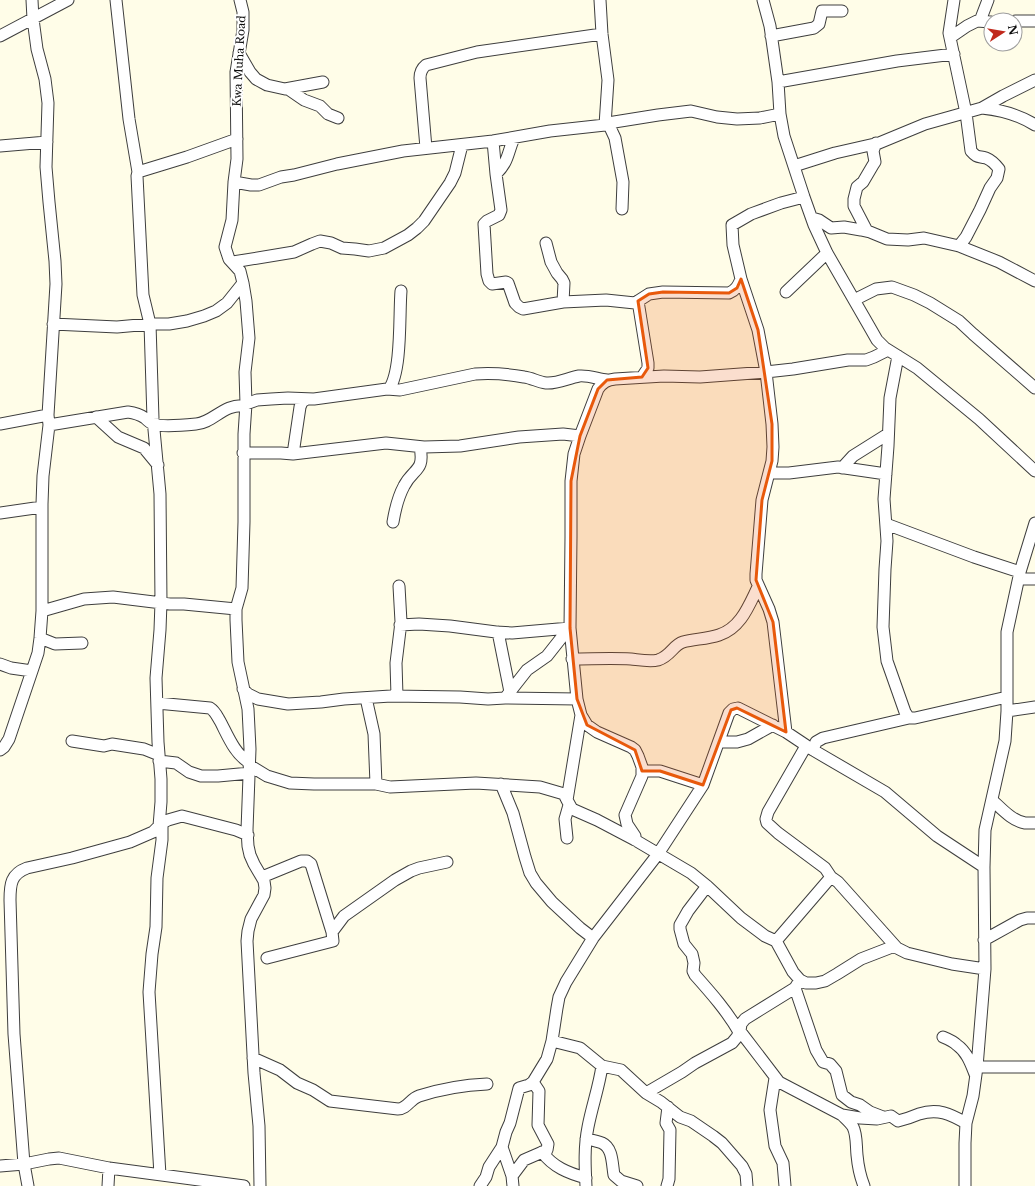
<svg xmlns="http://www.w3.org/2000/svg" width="1035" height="1186" font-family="'Libre Baskerville',serif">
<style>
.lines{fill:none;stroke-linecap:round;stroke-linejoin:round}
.street-casing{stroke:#3e3e3e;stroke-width:13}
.street{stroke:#fff;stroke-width:11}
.marked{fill:#e8590c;fill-opacity:0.2;stroke:#e8590c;stroke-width:3;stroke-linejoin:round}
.labels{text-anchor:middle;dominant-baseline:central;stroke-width:4;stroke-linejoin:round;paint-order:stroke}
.street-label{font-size:11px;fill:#0b0b0b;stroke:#fff}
</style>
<rect width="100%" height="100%" fill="#fffde8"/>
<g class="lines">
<g class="street-casing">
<path id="street" d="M 116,0 L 129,119 L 138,172
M 240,0 L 243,12 L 243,30 L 236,72 L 237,159 L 234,182 L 232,220 L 225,247 L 229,259 L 240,271 L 243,283 L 246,301 L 249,338 L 245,372 L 246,404 L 244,434 L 244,522 L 242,588 L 236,609 L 236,620 L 238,662 L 248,709 L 250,749 L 247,830 L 248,846 L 250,855 L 254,864 L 264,881 L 265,888 L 264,895 L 251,919 L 248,931 L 247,941 L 254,1073 L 259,1126 L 260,1186
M 600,0 L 602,34 L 608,80 L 605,125
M 763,0 L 770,26 L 778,82 L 780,114 L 784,136 L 804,197 L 814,225 L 827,253 L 869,326 L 877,340 L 885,348 L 917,368 L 979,419 L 1035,471
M 954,0 L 949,33 L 966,113 L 971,151 C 977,158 978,156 986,158 C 991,160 996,165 999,169 L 997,178 L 990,188 L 980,210 L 966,237 L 959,246
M 980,21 L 988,0
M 1015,21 L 1035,21
M 0,36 L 68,0
M 771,36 L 814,28 L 819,24 L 822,11 L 842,11
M 951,37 L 967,26 L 977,21 L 991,22
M 239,53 L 250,72 L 256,79 L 267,85 L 285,89 L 323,82
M 778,82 L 897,61 L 954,54
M 288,89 L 304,100 L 320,106 L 328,114 L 338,118
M 982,108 C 1001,110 1018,114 1035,125
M 608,123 L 615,138 L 623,182 L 622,209
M 493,141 L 496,174 L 501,210 L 499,215 L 487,221 L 484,224 L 487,274 L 489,281 L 492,284 L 506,282 L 508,283 L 515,303 L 519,307 L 523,309 L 563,302 L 606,300 L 635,303 L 649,294 L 663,292 L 729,293 C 736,290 738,286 741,279
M 0,146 L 47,142
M 426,148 L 420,78 C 420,73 421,69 426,65 L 477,52 L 602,34
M 794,166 L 835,153 L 879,143 L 925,124 L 982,108 L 1003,96 L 1035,80
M 496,174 C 509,161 507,154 514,138
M 234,182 L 251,185 L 259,185 L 281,177 L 294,175 L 337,164 L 403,151 L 493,141 L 550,131 L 605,125 L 608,123 L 658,115 L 691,111 L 717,117 L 737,119 L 760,118 L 780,114
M 812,218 L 819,220 L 831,228 L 844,227 L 861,230 L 870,232 L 887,239 L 908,240 L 924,238 L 959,246 L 999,262 L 1035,281
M 867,231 L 854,206 L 854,199 L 857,187 L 863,182 L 873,165 L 875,162 L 873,151 L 876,143
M 546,243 L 551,262 L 557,273 L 562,279 L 564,283 L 563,302
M 233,262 L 294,252 L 312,244 L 320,241 L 331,243 L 342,248 L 355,249 L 369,251 L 384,248 L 408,235 L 417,228 L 424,221 L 450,183 L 455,173 L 462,145
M 786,292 L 827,253
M 854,300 L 876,289 L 892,287 L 914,295 L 930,303 L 959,321 L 973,334 L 1035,388
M 638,301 L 648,363 L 648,368 L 642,377
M 53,324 L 117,327 L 150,324 L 169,324 L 187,321 L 204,316 L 216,311 L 227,303 L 243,283
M 888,350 L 874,357 L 866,360 L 848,360 L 793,369 L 766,372 L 700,377 L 664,376 L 615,379 C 607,380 603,382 598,389 L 580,436 L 574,454 L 571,481 L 571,537 L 570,628 L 577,699 L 581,715 L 567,800 L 572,809 L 597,820 L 635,840 L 691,873 L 707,886 L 741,918 L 765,936 L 776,941 L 793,972 L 800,980 L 806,983 L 816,983 L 825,981 L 837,974 L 861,959 L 892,947 L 897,948 L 907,953 L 952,964 L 985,969
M 898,356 L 890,398 L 888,446 L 884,499 L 887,541 L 885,569 L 883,627 L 887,661 L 905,712 L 909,718 L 915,718 L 1007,697
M 389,389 C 402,371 399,315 401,291
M 246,404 L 257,400 L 271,399 L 288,398 L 314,399 L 387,389 L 400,390 L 475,374 C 491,373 508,374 524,377 C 532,378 538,382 546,383 C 557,384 568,378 579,376 C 588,375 598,379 607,380
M 96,417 L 118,437 L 144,448 L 158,465
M 0,424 L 48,415
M 49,425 L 128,412 C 135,413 139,414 145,418 C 147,420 150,423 153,424 C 161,427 186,425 196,424 C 213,423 224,403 245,406
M 243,453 L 281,453 L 293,454 L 386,443 L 424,447 L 460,446 L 519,437 L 563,434 L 580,436
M 293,454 L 300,407 L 302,402 L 307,399
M 842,468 L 853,456 L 888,434
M 770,473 L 789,473 L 838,467 L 886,474
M 0,513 L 42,507
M 393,522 C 395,510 398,497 404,486 C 413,468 425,472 420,447
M 886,524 L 974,557 L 1020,572
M 1020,579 L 1035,579
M 42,611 L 84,599 L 113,597 L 170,604 L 184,604 L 236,609
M 400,625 L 419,624 L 450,626 L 496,632 L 512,633 L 570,628
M 498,632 L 510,692
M 40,638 L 55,644 L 82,643
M 572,659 C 592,659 611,658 631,659 C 640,660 650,662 658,660 C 671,656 673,645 683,642 C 694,639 707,639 719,635 C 741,628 749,605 758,587
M 0,664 L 11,668 L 32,671
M 243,689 L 248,694 L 258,699 L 288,704 L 321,702 L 344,699 L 391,696 L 460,697 L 488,699 L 505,698 L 577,699
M 397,696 L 396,663 L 401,622 L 399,586
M 366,698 L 374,734 L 376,784
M 505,698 L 527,670 L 547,656 L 562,637 L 566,629
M 157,703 L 210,708 C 215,711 217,716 220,721 C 227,734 235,755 249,762
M 1007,711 L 1035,707
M 581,715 L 587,725 L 597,732 L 631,747 L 635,750 L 638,756 L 642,767 L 642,776 L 625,815 L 627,824 L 635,836 L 635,840
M 786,732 L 773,622 L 769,609 L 756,580 L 756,574 L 762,500 L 772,461 L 773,447 L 772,424 L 766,372 L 758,330 L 741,279 L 733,245 L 732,225 L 751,214 L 781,203 L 804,197
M 72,741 L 104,746 L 112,744 L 144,749 L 159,755
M 719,742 L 737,742 L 748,739 L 773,725
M 806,746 L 768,812 L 766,819 L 767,823 L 778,833 L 825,868 L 831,877 L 838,882 L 897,948
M 0,750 L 4,747 L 9,739 L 33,668 L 38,653 L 40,638 L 42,611 L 42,504 L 43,476 L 49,425 L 48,415 L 56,284 L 55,261 L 49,202 L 46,167 L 48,103 L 45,79 L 37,49 L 33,19 L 32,0
M 813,750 L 816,742 L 823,738 L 909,718
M 159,761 L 176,763 L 189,772 L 201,776 L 218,776 L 250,773
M 249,765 L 267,776 L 290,783 L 314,784 L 376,784 L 390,787 L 476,783 L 540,787 L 564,794 L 567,800
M 642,771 L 660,771 L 703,785
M 501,784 L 513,813 L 525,857 L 530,873 L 536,883 L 552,902 L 580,928 L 593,938
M 992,800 C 1001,808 1012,821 1025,823 C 1028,823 1032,823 1035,823
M 159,826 L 161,802 L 161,779 L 158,742 L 156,678 L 160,630 L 161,602 L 160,494 L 153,419 L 150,324 L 143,295 L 137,176 L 138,172 L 187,157 L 237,139
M 567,838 L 565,819 L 569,805
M 262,877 L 301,861 L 307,861 L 311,864 L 332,932 L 333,941 L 267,958
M 707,886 L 688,911 L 680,925 L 680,929 L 684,944 L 692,954 L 694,963 L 693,971 L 695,975 C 711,993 727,1011 739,1032
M 332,932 L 344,916 L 395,880 L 411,871 L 419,868 L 447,862
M 984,940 L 1020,920 L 1027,918 L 1035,918
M 776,941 L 831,877
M 795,988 L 816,1050 L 823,1062 L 830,1064 L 836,1071 L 842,1095 L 851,1102 L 860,1105 L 870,1112 L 883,1117
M 740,1031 L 779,1082 L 842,1115 C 846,1119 850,1122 853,1127 C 857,1135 856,1145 857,1155 C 858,1166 860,1176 864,1186
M 943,1037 C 948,1039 953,1041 957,1045 C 967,1052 971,1064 975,1074
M 552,1041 L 580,1048 L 602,1066 L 621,1070 L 646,1093 L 661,1102 L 680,1117 L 691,1121 L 713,1136 L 722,1143 L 742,1166 L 746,1174 L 747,1186
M 253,1058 L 280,1070 L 297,1083 L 313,1090 L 330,1101 L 398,1109 C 407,1109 410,1099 419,1096 C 441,1089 463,1085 487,1084
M 977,1067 L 1035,1067
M 775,1078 L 770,1110 L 775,1146 L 783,1163 L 785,1186
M 646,1093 L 682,1072 L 695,1063 L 732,1043 L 737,1037 L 740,1031 L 741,1024 L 745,1019 L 795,988 L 800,980
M 842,1115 L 860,1118 L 877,1119 L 891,1116 L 898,1121 C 906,1119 912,1117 919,1114 C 938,1108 950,1114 966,1123
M 586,1139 C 591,1140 597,1141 602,1143 C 613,1148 612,1164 614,1175 L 621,1181 L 637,1186
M 502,1147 L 512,1176 L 513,1186
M 542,1152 C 553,1167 568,1173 586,1178
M 0,1166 L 24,1164 L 49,1159 L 59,1158 L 109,1168 L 244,1186
M 160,1175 L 149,992 L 152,954 L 156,927 L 157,878 L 162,840 L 162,823
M 512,1176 L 524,1160 L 547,1150 L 548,1144 L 538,1125 L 539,1091 L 533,1082
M 28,1186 L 24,1164 L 14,1034 L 10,900 C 10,884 11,874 27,868 L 72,858 L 130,842 L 153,832 L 162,823 L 168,820 L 182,816 L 236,830 L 248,835
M 108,1186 L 109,1168
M 480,1186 L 486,1177 L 489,1167 L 502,1147 L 506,1132 L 510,1123 L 519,1088 L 529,1085 L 533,1082 L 547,1059 L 552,1041 L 557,1008 L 559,997 L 566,982 L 593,938 L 658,854 L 703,785 L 729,713 L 733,709 L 738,708 L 786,732 L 813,750 L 885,792 L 937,836 L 984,867
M 586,1186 C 585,1166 584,1147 588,1127 C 592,1106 599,1087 602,1066
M 667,1186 L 669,1179 L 670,1130 L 666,1123 L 668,1107
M 965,1186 L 965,1143 L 966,1123 L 973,1096 L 977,1067 L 985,969 L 984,867 L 985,830 L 1005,741 L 1007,711 L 1007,632 L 1020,572 L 1035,523"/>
</g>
<use href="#street" class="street"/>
</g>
<path class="marked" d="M 741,279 L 758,330 L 772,424 L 772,461 L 762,500 L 756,580 L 773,622 L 786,732 L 737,708 L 731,710 L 703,785 L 660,771 L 642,771 L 635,750 L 587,725 L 577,699 L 570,628 L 571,481 L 580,436 L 598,389 L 607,380 L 642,377 L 648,368 L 638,301 L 649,294 L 663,292 L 729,293 L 737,288 Z"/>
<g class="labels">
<g class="street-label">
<text transform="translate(239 61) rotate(-87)">Kwa Muha Road</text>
</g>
</g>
<g transform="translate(1003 32) rotate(78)"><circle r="19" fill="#ffffff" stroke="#9d9d9d"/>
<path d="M0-3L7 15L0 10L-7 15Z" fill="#c1291c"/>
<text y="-6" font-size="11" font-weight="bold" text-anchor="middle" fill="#0b0b0b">N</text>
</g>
</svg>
